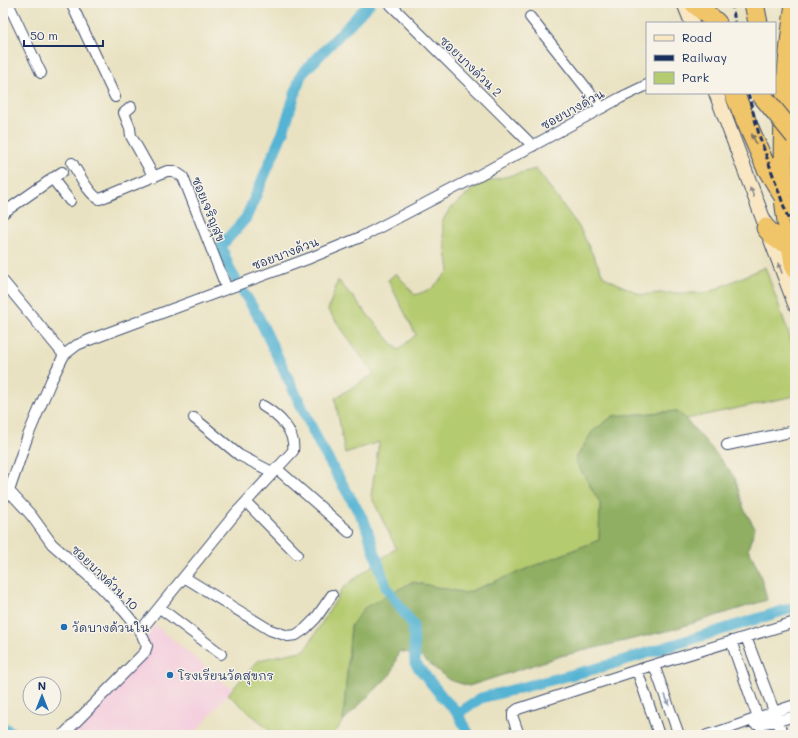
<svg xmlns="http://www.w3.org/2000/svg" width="798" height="738" font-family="Mali,'Playpen Sans Thai',sans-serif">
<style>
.built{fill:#f4cfde}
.green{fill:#b5cb70;stroke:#687d67}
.forest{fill:#90af62;stroke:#566f60}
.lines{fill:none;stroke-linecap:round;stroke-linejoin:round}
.canal{stroke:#55b3d3;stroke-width:11}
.street-casing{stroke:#3a4a6d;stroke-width:12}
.secondary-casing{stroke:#3a4a6d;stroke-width:16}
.highway-casing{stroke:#3a4a6d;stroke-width:21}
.street{stroke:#fff;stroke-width:10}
.secondary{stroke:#f9e7c3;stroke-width:14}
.highway{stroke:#f0c469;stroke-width:19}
.rail{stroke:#1b2f5e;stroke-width:3;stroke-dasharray:6 3;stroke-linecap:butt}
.highway-bridge-casing{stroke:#3a4a6d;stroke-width:21;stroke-linecap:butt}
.highway-bridge{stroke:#f0c469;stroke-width:19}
.oneway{fill:#7b7263}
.oneway2{fill:#8a8b90}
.oneway3{fill:#8d97ae}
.poi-dot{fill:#1f6fb2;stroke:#f7f3e8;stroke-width:1.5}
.labels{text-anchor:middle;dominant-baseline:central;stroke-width:3;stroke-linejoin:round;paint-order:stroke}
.street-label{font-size:12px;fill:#1b2f5e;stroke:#f7f3e8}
.poi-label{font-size:12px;fill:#1b2f5e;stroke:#f7f3e8;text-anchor:start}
</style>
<rect width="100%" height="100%" fill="#f7f3e8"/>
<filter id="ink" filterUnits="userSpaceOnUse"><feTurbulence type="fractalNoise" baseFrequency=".025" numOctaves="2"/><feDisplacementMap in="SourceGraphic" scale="8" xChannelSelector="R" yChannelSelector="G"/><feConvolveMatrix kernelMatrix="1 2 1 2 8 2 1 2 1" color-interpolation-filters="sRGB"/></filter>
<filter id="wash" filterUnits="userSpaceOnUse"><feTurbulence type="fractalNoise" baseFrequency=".012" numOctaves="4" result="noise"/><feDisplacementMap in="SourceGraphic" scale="16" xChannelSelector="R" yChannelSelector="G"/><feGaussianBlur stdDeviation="0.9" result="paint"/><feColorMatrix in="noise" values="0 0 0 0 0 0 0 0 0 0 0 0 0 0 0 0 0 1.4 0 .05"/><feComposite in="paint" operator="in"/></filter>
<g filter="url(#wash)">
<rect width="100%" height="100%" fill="#e9e2c2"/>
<path class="built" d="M 155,625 L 232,689 L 193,735 L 69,735 L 146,655 L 146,636 Z"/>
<path class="green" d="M 536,169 L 579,227 L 604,277 L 642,295 L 658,293 L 707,293 L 765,267 L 795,351 L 795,396 L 686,419 L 678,411 L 613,416 L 592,432 L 575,460 L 600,503 L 599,540 L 466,593 L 412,582 L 351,626 L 343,721 L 333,735 L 275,735 L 228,694 L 259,660 L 305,650 L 344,587 L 396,548 L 371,496 L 379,442 L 345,453 L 335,398 L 374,374 L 328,310 L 338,280 L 398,350 L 416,335 L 388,280 L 396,273 L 415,295 L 431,289 L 449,271 L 442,222 L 449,210 L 480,183 Z"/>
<path class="forest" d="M 678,411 L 709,445 L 735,478 L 744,509 L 755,528 L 748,549 C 758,566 763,581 767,600 L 671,630 L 561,656 L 469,686 L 449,680 L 419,655 L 399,651 L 391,674 L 343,721 L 351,626 L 364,608 L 412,582 L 466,593 L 599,540 L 600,503 L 575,460 L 592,432 L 613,416 Z"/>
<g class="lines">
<path class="canal" d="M 370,3 L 301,75 L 283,132 L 246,218 L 221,246 L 230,270 L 258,316 L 321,447 L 365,523 L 386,587 L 413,625 L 415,663 L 444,699 L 458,713 L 469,735
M 458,713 L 481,698 L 602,667 L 795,607
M 3,727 L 16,735"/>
</g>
</g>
<g filter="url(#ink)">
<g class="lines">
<g class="street-casing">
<path id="street" d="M 8,3 L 41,73
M 71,3 L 115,97
M 391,5 L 533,146
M 530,17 L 602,108
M 131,107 L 124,113 L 130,128 L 131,136 L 154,177
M 72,163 C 78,172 90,197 100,199 L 167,171 L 174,171 L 183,177 L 227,289
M 52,178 L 70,201
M 3,213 L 62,172
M 3,281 L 64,355
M 194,418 L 239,455 L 272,472
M 727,445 L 795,431
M 276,468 L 349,532
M 9,491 L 31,515 L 52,544 L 101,587 L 124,611 L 140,631 L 147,646 L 145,652 L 64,734
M 3,500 L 9,491 L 27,438 L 51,381 L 64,355 L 77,345 L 89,340 L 310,258 L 361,237 L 472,179 L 620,98 L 647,85
M 246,502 L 297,554
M 184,577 L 270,630 L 288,636 L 296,635 L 305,629 L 316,618 L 332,595
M 160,608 L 221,654
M 140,631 L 235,514 L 293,451 C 296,431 278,415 263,406
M 746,637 L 783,735
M 731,641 L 764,735
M 654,665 L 679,735
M 637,670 L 659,735
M 755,724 L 778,721 L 795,716
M 519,735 L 513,718 L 513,713 L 518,709 L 637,670 L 795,622
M 707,735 C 737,727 765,714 795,705"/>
</g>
<g class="secondary-casing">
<path id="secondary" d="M 684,3 L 692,23
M 716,93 L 795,304"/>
</g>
<g class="highway-casing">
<path id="highway" d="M 694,3 L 717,23
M 754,3 L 758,23
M 795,3 C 786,67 781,133 784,197 C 786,221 791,245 795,269
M 734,93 L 766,167 L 784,197
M 766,228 C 774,238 782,245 795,242"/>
</g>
<use href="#street" class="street"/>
<use href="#secondary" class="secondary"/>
<use href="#highway" class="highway"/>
<path class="rail" d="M 732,3 L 735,23
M 748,93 L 760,138 L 795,238"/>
<g class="highway-bridge-casing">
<path id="highway-bridge" d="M 760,93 L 795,136"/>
</g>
<use href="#highway-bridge" class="highway-bridge"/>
</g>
<defs><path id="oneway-solid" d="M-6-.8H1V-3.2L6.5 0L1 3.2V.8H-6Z"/></defs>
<use class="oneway" href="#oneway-solid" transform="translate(754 139) rotate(-115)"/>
<g class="oneway2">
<use href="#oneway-solid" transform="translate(752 192) rotate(-110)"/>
<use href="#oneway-solid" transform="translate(780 268) rotate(-111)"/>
</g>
<use class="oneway3" href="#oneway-solid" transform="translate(667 700) rotate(70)"/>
</g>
<g class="poi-dot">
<circle cx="64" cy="627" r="4"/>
<circle cx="170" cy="675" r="4"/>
</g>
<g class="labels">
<g class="street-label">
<text transform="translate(471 66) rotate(44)">ซอยบางด้วน 2</text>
<text transform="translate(572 109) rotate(-29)">ซอยบางด้วน</text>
<text transform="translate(209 209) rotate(68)">ซอยเจริญสุข</text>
<text transform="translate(285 253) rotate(-21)">ซอยบางด้วน</text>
<text transform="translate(105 577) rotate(44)">ซอยบางด้วน 10</text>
</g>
<g class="poi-label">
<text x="72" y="627">วัดบางด้วนใน</text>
<text x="178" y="675">โรงเรียนวัดสุขกร</text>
</g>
</g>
<rect width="798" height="738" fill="none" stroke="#f7f3e8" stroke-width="16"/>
<rect x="646" y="22" width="130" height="72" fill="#f7f3e8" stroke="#9fa5b1"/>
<rect x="654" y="35" width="20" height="6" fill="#f9e7c3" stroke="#9fa5b1"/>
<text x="682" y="42" font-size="12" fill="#1b2f5e">Road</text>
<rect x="654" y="55" width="20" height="6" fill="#1b2f5e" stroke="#9fa5b1"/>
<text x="682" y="62" font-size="12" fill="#1b2f5e">Railway</text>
<rect x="654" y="72" width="20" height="12" fill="#b5cb70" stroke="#9fa5b1"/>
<text x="682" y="82" font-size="12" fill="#1b2f5e">Park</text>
<g transform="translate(42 696)"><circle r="19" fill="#f7f3e8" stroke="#9fa5b1"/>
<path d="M0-3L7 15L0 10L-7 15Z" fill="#1f6fb2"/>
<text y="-6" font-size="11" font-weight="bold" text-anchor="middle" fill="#1b2f5e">N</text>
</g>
<path d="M24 40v6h79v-6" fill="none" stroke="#1b2f5e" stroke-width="2"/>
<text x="30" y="40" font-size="12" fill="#1b2f5e" stroke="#f7f3e8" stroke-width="3" paint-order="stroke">50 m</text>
</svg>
